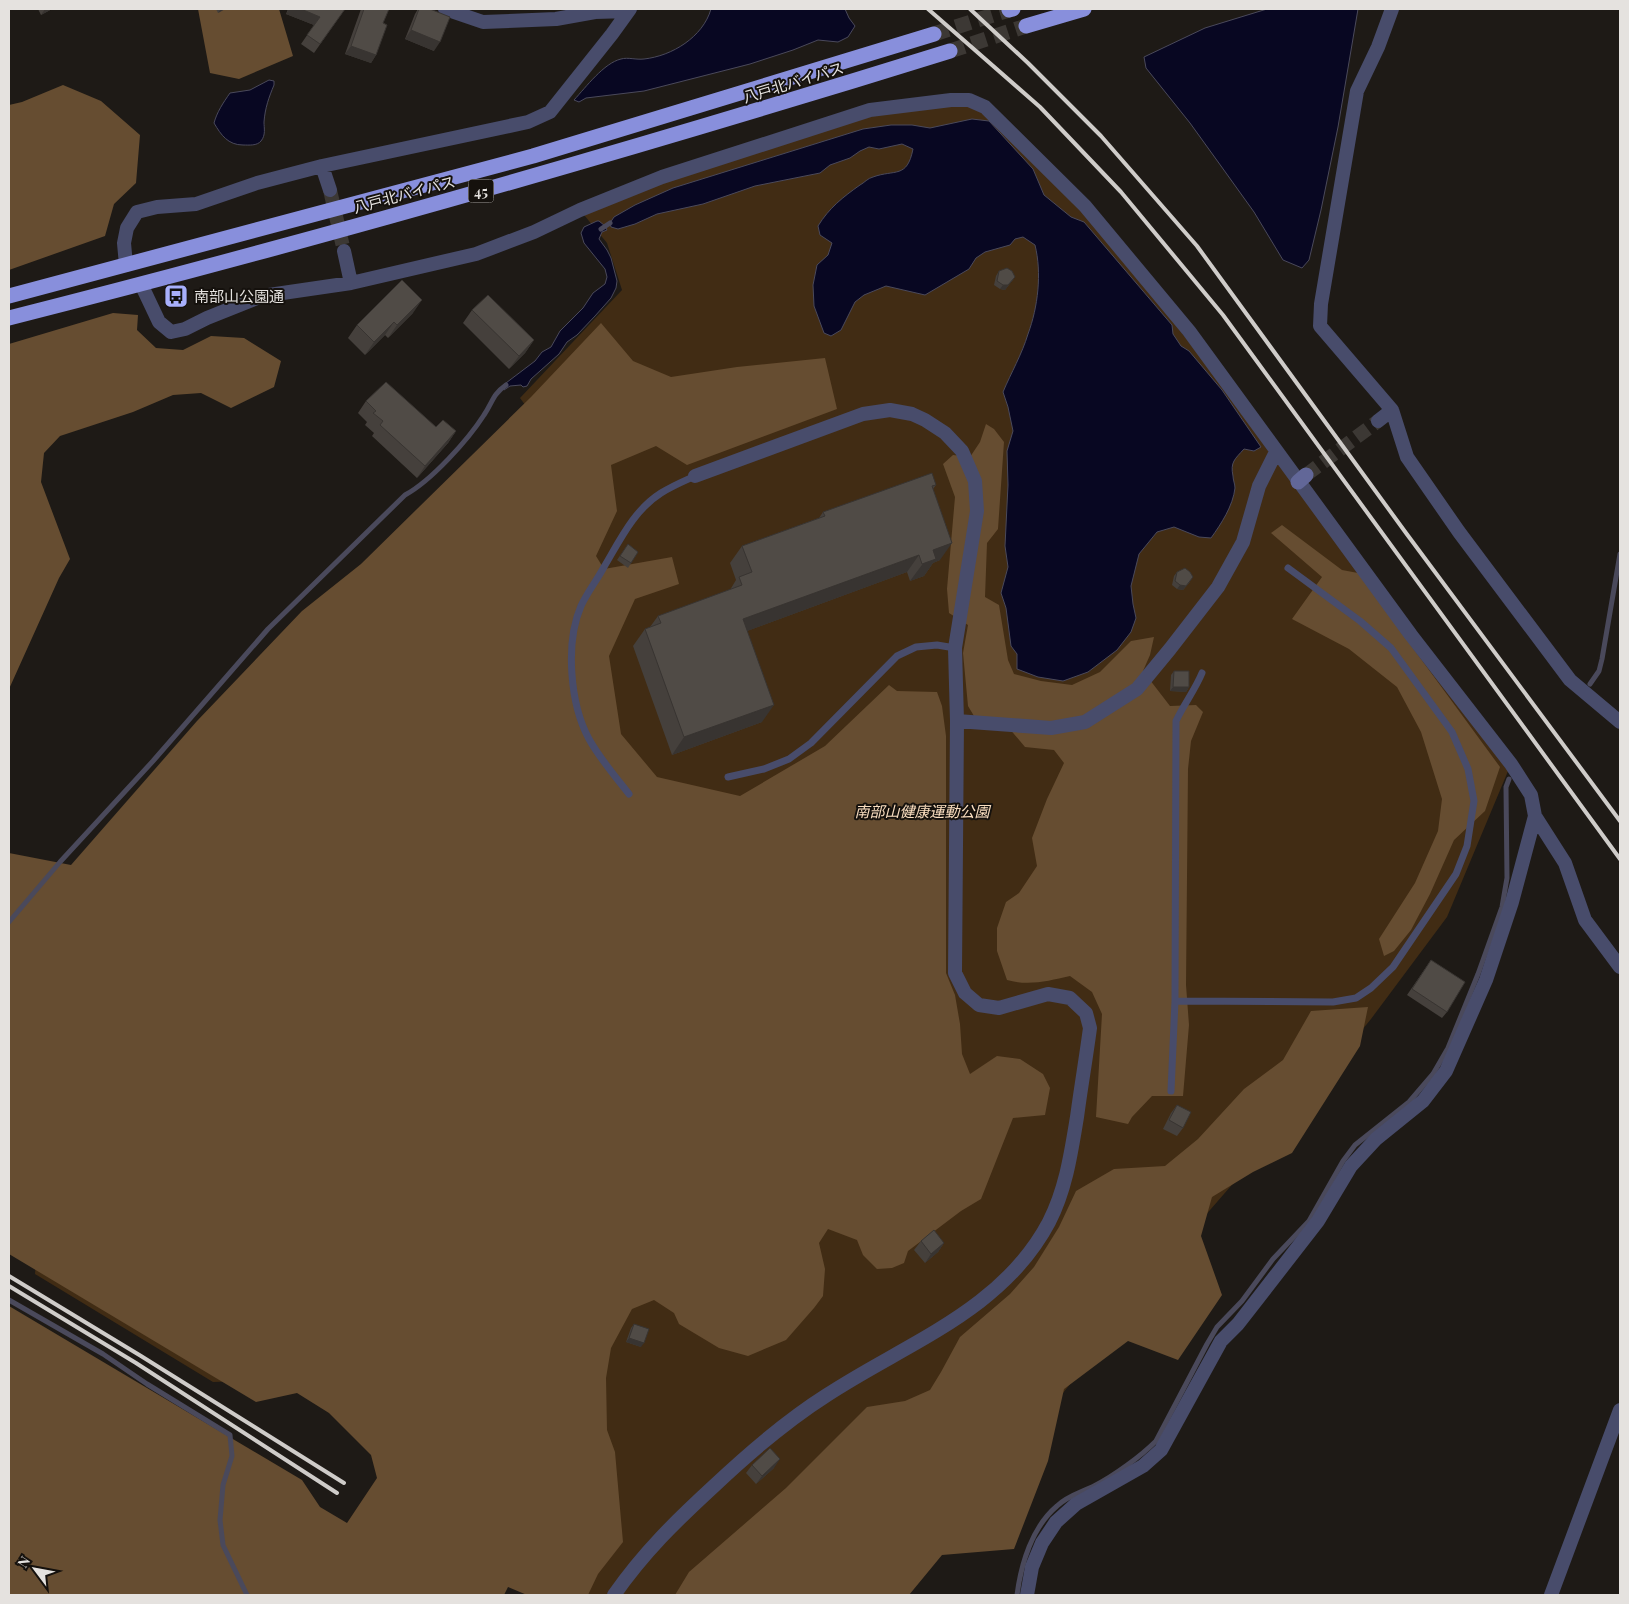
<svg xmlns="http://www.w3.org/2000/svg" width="1629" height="1604" font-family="'Playfair Display','Noto Sans JP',serif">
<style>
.green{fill:#412c14}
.forest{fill:#664d31}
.water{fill:#080722;stroke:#4a495b}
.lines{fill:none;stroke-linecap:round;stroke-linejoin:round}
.stream{stroke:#4a495b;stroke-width:5}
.street-tunnel{stroke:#3c3834;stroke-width:14;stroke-dasharray:14 7;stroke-linecap:butt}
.highway-tunnel{stroke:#3c3834;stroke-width:15;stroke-dasharray:15 8;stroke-linecap:butt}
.lane{stroke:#484c6b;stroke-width:7}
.street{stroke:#484c6b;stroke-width:14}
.secondary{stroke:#626798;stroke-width:15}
.highway{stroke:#888fdc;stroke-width:15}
.rail{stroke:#cfccc9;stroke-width:4}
.wall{fill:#45403c}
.shaded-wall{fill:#383431}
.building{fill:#504b46;stroke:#383431}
.labels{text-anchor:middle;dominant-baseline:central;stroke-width:4;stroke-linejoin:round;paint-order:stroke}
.shield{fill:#15110d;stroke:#a7a3a0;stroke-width:1}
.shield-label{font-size:14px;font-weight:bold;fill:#e5e2df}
.street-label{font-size:15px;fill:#e5e2df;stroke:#15110d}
.poi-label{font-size:15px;fill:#e5e2df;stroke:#15110d;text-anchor:start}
.park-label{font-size:15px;font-style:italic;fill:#fadec0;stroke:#15110d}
</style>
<rect width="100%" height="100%" fill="#1e1a16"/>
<path class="green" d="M 969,100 L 1085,206 L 1511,764 L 1447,917 L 1371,1019 L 1290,1118 L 1197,1225 L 1047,1413 L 878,1595 L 536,1595 L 390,1467 L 321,1379 L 213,1382 L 35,1274 L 41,1190 L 558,450 L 520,398 L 622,290 L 607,243 L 580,210 L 870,110 Z"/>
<path class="forest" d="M 198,9 L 279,9 L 293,56 L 239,79 L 210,73 Z
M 63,85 L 101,101 L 140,135 L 136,183 L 114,204 L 105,236 L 9,270 L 9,105 L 22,102 Z
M 113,313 L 138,315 L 137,330 L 156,348 L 183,350 L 211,336 L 244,338 L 281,361 L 274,387 L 231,408 L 201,393 L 173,395 L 133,412 L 60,436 L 44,453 L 41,482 L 70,559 L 59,578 L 9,689 L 9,344 Z
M 601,323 L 633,361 L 671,377 L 737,367 L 825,358 L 837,409 L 687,465 L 656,446 L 611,465 L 617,511 L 596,556 L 604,569 L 672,557 L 679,584 L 635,599 L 609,656 L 621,734 L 657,777 L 740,796 L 825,746 L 889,685 L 897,691 L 937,692 L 942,706 L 946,736 L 946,973 L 955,995 L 960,1024 L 962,1054 L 970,1074 L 997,1056 L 1020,1059 L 1043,1074 L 1050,1088 L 1045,1115 L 1013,1118 L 981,1199 L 961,1211 L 908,1251 L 904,1263 L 892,1268 L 877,1269 L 863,1255 L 857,1240 L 828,1229 L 819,1243 L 825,1269 L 823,1296 L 814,1308 L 786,1340 L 748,1356 L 719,1348 L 679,1324 L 674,1313 L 654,1300 L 632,1309 L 611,1348 L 606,1378 L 607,1430 L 615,1452 L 623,1542 L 598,1574 L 588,1595 L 527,1595 L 508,1587 L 504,1595 L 9,1595 L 9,1306 L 302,1480 L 320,1507 L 347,1523 L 377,1478 L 371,1455 L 329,1413 L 297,1393 L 256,1402 L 9,1254 L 9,853 L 71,865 L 197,721 L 302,611 L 361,564 L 531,397 Z
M 986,424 L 994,429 L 1004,442 L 998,529 L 987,543 L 985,597 L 999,605 L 1008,660 L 1014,674 L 1041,681 L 1072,685 L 1100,672 L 1131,641 L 1154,637 L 1150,655 L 1143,671 L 1170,706 L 1196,705 L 1203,712 L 1191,741 L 1188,769 L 1186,985 L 1189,1025 L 1183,1096 L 1152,1096 L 1132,1117 L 1128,1124 L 1096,1117 L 1102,1014 L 1092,992 L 1070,976 C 1048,981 1029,986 1007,980 L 997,951 L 997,928 L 1006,902 L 1019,893 L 1037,866 L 1032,838 L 1047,799 L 1064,763 L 1054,750 L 1025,747 L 1003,721 L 974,716 L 968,706 L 963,653 L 968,625 L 949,613 L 947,589 L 955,497 L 943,464 L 953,455 L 970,457 L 980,442 Z
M 1282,525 L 1342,570 L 1358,573 L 1500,767 L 1485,811 L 1454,840 L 1430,894 L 1411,930 L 1394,951 L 1384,956 L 1379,939 L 1415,883 L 1438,831 L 1442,799 L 1421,732 L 1397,687 L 1349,649 L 1292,619 L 1322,577 L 1271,533 Z
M 1368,1007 L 1360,1046 L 1292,1153 L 1253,1172 L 1212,1197 L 1201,1236 L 1222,1295 L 1178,1360 L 1128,1341 L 1064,1389 L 1048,1461 L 1014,1549 L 942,1555 L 909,1595 L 675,1595 L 689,1572 L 786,1488 L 867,1407 L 905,1401 L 930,1390 L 941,1372 L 960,1337 L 1010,1294 L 1034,1267 L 1059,1227 L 1076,1191 L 1114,1169 L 1165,1166 L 1198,1139 L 1244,1089 L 1283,1060 L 1311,1011 Z"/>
<path class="water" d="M 711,9 L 845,9 L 849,18 L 855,26 L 848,37 L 838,42 L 818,40 L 793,50 L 750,64 L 644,91 L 586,98 L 579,102 L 574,100 C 586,87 604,63 621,59 C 628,57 636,60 644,59 C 672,56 703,37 711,9 Z
M 1267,9 L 1358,9 L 1338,127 L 1321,210 L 1309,260 L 1302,268 L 1283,260 L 1254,212 L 1221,166 L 1190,123 L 1146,68 L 1144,57 L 1205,28 Z
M 269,80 L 274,81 L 274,85 C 269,97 265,108 264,122 C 264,128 266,135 261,141 C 257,146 249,145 243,145 C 228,145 221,135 214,123 C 217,112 223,103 230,93 L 250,90 Z
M 972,119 L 989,121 L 1033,169 L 1044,195 L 1071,217 L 1084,222 L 1172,325 L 1173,334 L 1181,346 L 1189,351 L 1222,390 L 1261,447 L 1254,451 L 1244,449 C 1235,459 1230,462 1233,476 C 1233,480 1235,484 1235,488 C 1233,506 1221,524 1211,538 L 1199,537 L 1174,527 L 1157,532 L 1139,554 L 1131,586 L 1133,604 L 1136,618 L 1131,632 L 1117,650 L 1088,672 L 1063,681 L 1038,677 L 1017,669 L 1017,654 L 1011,646 L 1006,608 L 1001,593 L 1008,567 L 1005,546 L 1008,485 L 1007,451 L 1013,431 L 1008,407 L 1003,392 C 1011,373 1022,354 1028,334 C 1038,307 1042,273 1035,245 L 1023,237 L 1015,239 L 1010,245 L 985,252 L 976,258 L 969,269 L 925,295 L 886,286 L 864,295 L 855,302 L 841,330 L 831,336 L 824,333 L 814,306 L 813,285 L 817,265 L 828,255 L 832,243 L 820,235 L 818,226 C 829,208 843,197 860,185 C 864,183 868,178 873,177 C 895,169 907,179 913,149 L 902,144 L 879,149 L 869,147 L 860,151 L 850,158 L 830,165 L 820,173 L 755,186 L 703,204 L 657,214 L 635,224 L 618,229 L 611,227 L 610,223 L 614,217 L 635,205 L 673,188 L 863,129 L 891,125 L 912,125 L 930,128 Z
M 597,221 L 599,221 L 605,226 L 607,230 L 602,232 L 599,239 L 607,250 L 611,258 L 617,281 L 616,288 L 611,298 L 595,316 L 577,335 L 567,342 L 559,354 L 531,379 L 527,386 L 523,387 L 521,385 L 510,386 L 504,390 L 502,386 L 535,361 L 542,352 L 551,347 L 560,331 L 583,308 L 593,293 L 605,284 L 607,277 L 605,269 L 584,243 L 581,233 L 584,227 Z"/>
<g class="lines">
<path class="stream" d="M 601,229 L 610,223
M 1590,684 L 1599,671 L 1602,659 L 1620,554
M 9,922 L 60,862 L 153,761 L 268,629 L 405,495 C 431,481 468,440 484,415 C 493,402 492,395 506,385
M 9,1300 L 103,1354 L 147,1384 L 230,1435 L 232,1456 L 223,1485 L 220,1520 L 223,1545 L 247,1595
M 1017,1595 C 1021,1564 1032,1527 1057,1506 C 1067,1496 1082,1492 1094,1486 C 1114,1476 1141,1456 1156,1441 L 1207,1344 L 1217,1327 L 1242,1301 L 1273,1259 L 1309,1221 L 1343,1161 L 1355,1145 L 1409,1102 L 1433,1074 L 1448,1048 L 1478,974 L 1502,907 L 1507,878 L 1506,787 L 1509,779"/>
<path class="street-tunnel" d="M 330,190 L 344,251
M 1306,475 L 1378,421"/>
<path class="highway-tunnel" d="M 934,34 L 1009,10
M 950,51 L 1026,26"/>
<path class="lane" d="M 728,777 L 764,769 L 789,759 L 811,743 L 897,656 L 916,647 L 937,645 L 955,648
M 629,794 C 615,776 600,759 589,739 C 570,704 565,643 581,606 C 587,593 597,580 604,567 C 620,540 634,510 661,493 C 672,486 684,481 695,476
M 1175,1001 L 1333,1002 L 1356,998 L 1371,988 L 1393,967 L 1456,874 L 1467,846 L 1474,801 L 1468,769 L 1452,732 L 1391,648 L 1360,621 L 1288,568
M 1171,1091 L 1175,1001 L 1176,721 C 1184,704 1195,690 1202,673"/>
<path class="street" d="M 445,9 L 483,22 L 556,19 L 595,12 L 628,11
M 1392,9 L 1378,47 L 1357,91 L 1321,304 L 1320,326 L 1392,410 L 1407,457 L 1459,532 L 1570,680 L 1620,722
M 322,166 L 330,190
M 344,251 L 351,283
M 126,265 L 124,243 L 127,228 L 137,212 L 157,207 L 196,204 L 257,183 L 322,166 L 528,122 L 550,112 L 612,34 L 630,9
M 141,284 L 159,322 L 171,332 L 185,329 L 207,318 L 262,296 L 351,283 L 476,254 L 534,232 L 580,210 L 662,177 L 870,110 L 951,100 L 969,100 L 985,107 L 1085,206 L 1189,331 L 1411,635 L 1511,764 L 1531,795 L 1535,816 L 1565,863 L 1585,920 L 1620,967
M 1378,421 L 1392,410
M 957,721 L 1051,728 L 1085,722 L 1137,689 L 1170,649 L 1218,587 L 1243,542 L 1259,486 L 1276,452
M 614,1595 C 644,1552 676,1521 714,1486 C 749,1453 786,1421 827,1395 C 906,1343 1002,1311 1049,1222 C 1066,1189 1071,1153 1077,1117 C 1081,1087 1086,1058 1090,1028 L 1086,1013 L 1070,998 L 1048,994 L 999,1008 L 979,1005 L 965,993 L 955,973 L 957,721 L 955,648 L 977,511 L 975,481 L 962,451 L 945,433 L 925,420 L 912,414 L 890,410 L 863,414 L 695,476
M 1027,1595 L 1032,1567 L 1042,1543 L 1056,1522 L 1076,1504 L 1143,1466 L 1161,1450 L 1221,1341 L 1238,1324 L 1318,1221 L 1351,1166 L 1376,1139 L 1423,1101 L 1446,1071 L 1486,980 L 1512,902 L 1535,816
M 1551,1595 L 1620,1410"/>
<path class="secondary" d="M 1298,482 L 1306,475"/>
<path class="highway" d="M 1009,10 L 1013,9
M 1026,26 L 1084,9
M 9,296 L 533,156 L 934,34
M 9,318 C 325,238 638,148 950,51"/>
<path class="rail" d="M 928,9 L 1040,107 L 1121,192 L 1223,315 L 1620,859
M 970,9 L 1028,63 L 1101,136 L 1197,246 L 1406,533 L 1620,821
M 9,1276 L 141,1356 L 344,1483
M 9,1286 L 136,1363 L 337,1493"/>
</g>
<path class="wall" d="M 38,9 L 52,9 L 41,15 Z
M 216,9 L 225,9 L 218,13 Z
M 288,9 L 345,9 L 314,53 L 301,44 L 314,25 L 286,14 Z
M 361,9 L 389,9 L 383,23 L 376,55 L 371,63 L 345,54 Z
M 418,9 L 430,9 L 434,51 L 405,39 L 415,14 Z
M 999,271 L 1015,277 L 1005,290 L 1000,289 L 994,285 L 996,276 Z
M 472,310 L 534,340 L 525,353 L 509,369 L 463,323 Z
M 413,313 L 388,338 L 385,335 L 365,355 L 348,338 L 357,325 Z
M 366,401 L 436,427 L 456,431 L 448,443 L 417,478 L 372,436 L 374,433 L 365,425 L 367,422 L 358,413 Z
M 936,485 L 933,489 L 940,560 L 933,563 L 924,576 L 910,581 L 907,572 L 747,631 L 762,722 L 672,755 L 633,646 L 645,629 L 650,627 L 658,616 L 730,590 L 736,580 L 730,563 L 742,546 L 819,518 L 823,512 Z
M 628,544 L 638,552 L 628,568 L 617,560 Z
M 1177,572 L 1190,582 L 1183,590 L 1177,589 L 1172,585 L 1174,576 Z
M 1174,671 L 1189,687 L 1186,692 L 1170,691 L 1171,675 Z
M 1431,960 L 1447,1012 L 1442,1018 L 1407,995 Z
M 1177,1105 L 1183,1128 L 1177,1136 L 1163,1129 L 1171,1113 Z
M 921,1241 L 944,1243 L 938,1252 L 925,1263 L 914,1250 Z
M 634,1324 L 641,1347 L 626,1342 L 631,1328 Z
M 752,1465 L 774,1468 L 756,1484 L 746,1473 Z"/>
<path class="shaded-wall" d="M 45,9 L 52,9 L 41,15 Z
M 221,9 L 225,9 L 218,13 Z
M 289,9 L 301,9 L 320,17 L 314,25 L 286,14 Z
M 411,30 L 440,42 L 434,51 L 405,39 Z
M 351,46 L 376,55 L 371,63 L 345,54 Z
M 1015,277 L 1005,290 L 1000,289 L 1003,285 Z
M 422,300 L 413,313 L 388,338 L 397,325 Z
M 394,322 L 385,335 L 365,355 L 374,342 Z
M 534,340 L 525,353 L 509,369 L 519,356 Z
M 456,431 L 448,443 L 417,478 L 425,466 Z
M 952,543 L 940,560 L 933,563 L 924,576 L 910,581 L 933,550 Z
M 919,555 L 907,572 L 731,637 L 743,619 Z
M 1193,577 L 1183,590 L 1177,589 L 1180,585 Z
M 1173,687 L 1189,687 L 1186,692 L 1170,691 Z
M 774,705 L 762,722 L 672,755 L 684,737 Z
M 944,1243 L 938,1252 L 925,1263 L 931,1254 Z
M 629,1338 L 644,1343 L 641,1347 L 626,1342 Z
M 780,1459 L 774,1468 L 756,1484 L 762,1476 Z"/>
<path class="building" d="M 301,9 L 345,9 L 320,44 L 307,35 L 320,17 Z
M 364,9 L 389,9 L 383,23 L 387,25 L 376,55 L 351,46 Z
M 419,9 L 430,9 L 450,17 L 440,42 L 411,30 Z
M 1007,268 L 1012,271 L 1015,277 L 1008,285 L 1003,285 L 997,281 L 999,271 Z
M 402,280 L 422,300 L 397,325 L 394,322 L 374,342 L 357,325 Z
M 488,295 L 534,340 L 519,356 L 472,310 Z
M 386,382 L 436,427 L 443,420 L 456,431 L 425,466 L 380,425 L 383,421 L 373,413 L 376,411 L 366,401 Z
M 932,473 L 936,485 L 932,486 L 952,543 L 933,550 L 936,559 L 922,564 L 919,555 L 743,619 L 774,705 L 684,737 L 645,629 L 661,623 L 658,616 L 742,585 L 739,577 L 752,572 L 742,546 L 825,516 L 823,512 Z
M 628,544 L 638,552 L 631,563 L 620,556 Z
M 1185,568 L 1190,572 L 1193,577 L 1186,586 L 1180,585 L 1175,581 L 1177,572 Z
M 1174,671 L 1189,671 L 1189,687 L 1173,687 Z
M 1431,960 L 1465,982 L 1447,1012 L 1412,989 Z
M 1177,1105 L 1191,1112 L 1183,1128 L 1169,1120 Z
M 934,1230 L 944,1243 L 931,1254 L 921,1241 Z
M 634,1324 L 649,1329 L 644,1343 L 629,1338 Z
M 770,1448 L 780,1459 L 762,1476 L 752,1465 Z"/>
<defs>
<g id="bus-square" transform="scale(1.25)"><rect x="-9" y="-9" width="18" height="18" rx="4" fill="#a8b0fc" stroke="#15110d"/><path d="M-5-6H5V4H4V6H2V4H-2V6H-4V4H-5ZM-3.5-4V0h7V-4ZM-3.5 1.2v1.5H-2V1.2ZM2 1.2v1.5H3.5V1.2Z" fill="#111"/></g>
</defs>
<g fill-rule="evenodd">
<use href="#bus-square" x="176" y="296"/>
</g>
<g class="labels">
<rect class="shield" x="468.5" y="179.5" width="25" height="23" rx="4"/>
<g class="shield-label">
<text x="481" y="191">45</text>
</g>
<g class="street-label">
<text transform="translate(793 82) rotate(-17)">八戸北バイパス</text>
<text transform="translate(404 194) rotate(-15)">八戸北バイパス</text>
</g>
<g class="poi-label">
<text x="194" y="296">南部山公園通</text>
</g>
<g class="park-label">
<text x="922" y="811">南部山健康運動公園</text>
</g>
</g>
<rect width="1629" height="1604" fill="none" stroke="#e5e2df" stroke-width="20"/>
<g transform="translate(35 1569) rotate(302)" stroke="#15110d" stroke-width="4" paint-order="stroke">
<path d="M0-4L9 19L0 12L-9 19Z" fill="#e5e2df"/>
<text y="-8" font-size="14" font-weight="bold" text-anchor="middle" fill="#e5e2df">N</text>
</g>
</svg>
